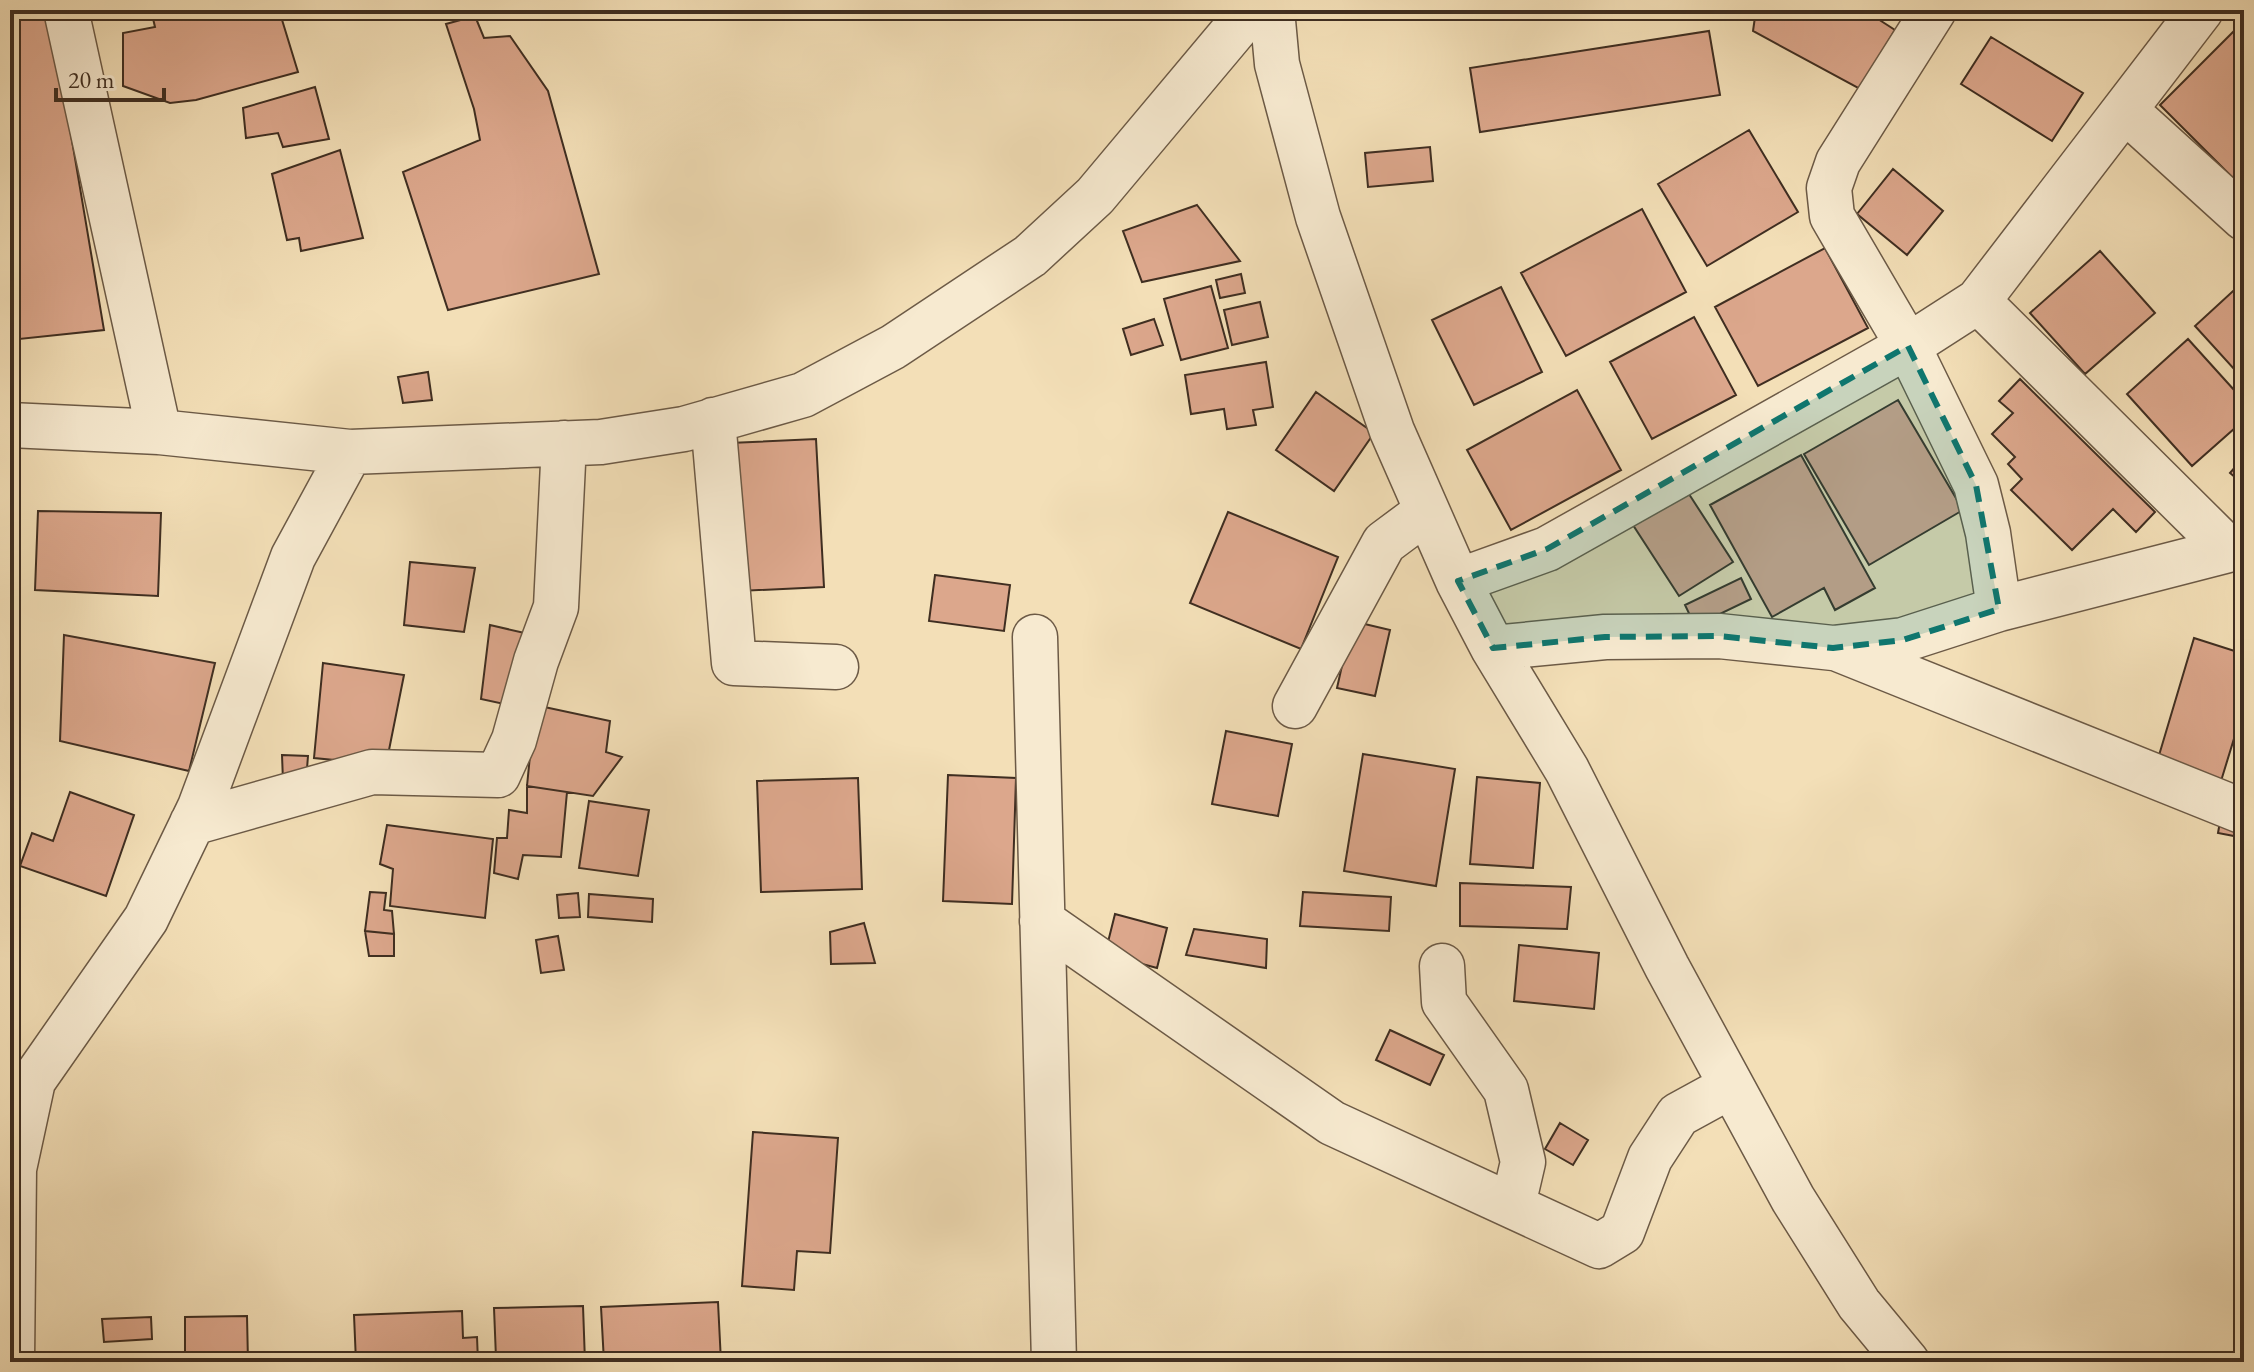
<svg xmlns="http://www.w3.org/2000/svg" width="2254" height="1372" font-family="'EB Garamond',serif">
<style>
.building{fill:#dca78c;stroke:#3f2e21;stroke-width:2}
.lines{fill:none;stroke-linecap:round;stroke-linejoin:round}
.minor-casing{stroke:#6c5a46;stroke-width:47}
.minor{stroke:#f7ead0;stroke-width:44}
.marked{fill:#0f766e;fill-opacity:0.2;stroke:#0f766e;stroke-width:6;stroke-dasharray:16 10;stroke-linejoin:round}
</style>
<rect width="100%" height="100%" fill="#f3dfb7"/>
<filter id="stains"><feTurbulence type="fractalNoise" baseFrequency=".0025" numOctaves="4"/><feColorMatrix values="0 0 0 0 .2 0 0 0 0 .09 0 0 0 0 .02 0 0 0 .5 -.17"/></filter>
<radialGradient id="worn" r=".72"><stop offset=".6" stop-color="#630" stop-opacity="0"/><stop offset="1" stop-color="#630" stop-opacity=".3"/></radialGradient>
<path class="building" d="M 10,10 L 50,10 L 104,330 L 10,340 Z
M 151,10 L 279,10 L 298,72 L 196,100 L 170,103 L 123,86 L 123,33 L 155,27 Z
M 1756,10 L 1864,10 L 1895,30 L 1860,89 L 1753,31 Z
M 475,16 L 484,38 L 510,36 L 548,91 L 599,274 L 448,310 L 403,172 L 480,140 L 474,109 L 446,24 Z
M 2237,28 L 2244,35 L 2244,167 L 2233,178 L 2160,105 Z
M 1709,31 L 1720,95 L 1480,132 L 1470,68 Z
M 1991,37 L 2083,93 L 2052,141 L 1961,84 Z
M 315,87 L 329,139 L 283,147 L 278,133 L 246,138 L 243,108 Z
M 1749,130 L 1798,212 L 1707,266 L 1658,184 Z
M 1430,147 L 1433,181 L 1368,187 L 1365,153 Z
M 340,150 L 363,238 L 301,251 L 299,238 L 287,240 L 272,174 Z
M 1893,169 L 1943,211 L 1907,255 L 1857,214 Z
M 1197,205 L 1240,261 L 1142,282 L 1123,231 Z
M 1642,209 L 1686,292 L 1566,356 L 1521,273 Z
M 1825,248 L 1868,328 L 1758,386 L 1715,307 Z
M 2100,251 L 2155,313 L 2085,374 L 2030,313 Z
M 1241,274 L 1245,293 L 1220,298 L 1216,280 Z
M 2244,281 L 2244,380 L 2195,326 Z
M 1211,286 L 1228,348 L 1181,360 L 1164,299 Z
M 1501,287 L 1542,372 L 1474,405 L 1432,320 Z
M 1260,302 L 1268,337 L 1232,345 L 1224,310 Z
M 1694,317 L 1736,395 L 1652,439 L 1610,362 Z
M 1154,319 L 1163,345 L 1131,355 L 1123,329 Z
M 2188,339 L 2244,401 L 2244,420 L 2192,466 L 2127,394 Z
M 1266,362 L 1273,407 L 1253,410 L 1256,425 L 1227,429 L 1224,409 L 1191,414 L 1185,375 Z
M 428,372 L 432,400 L 403,403 L 398,377 Z
M 2020,379 L 2155,512 L 2136,532 L 2113,509 L 2072,550 L 2011,490 L 2022,479 L 2008,464 L 2015,457 L 1992,434 L 2013,413 L 1999,401 Z
M 1577,390 L 1621,470 L 1511,530 L 1467,450 Z
M 1316,392 L 1374,433 L 1334,491 L 1276,450 Z
M 1898,400 L 1963,510 L 1869,565 L 1804,454 Z
M 816,439 L 824,587 L 739,591 L 730,443 Z
M 1801,455 L 1875,588 L 1835,610 L 1824,588 L 1772,617 L 1710,505 Z
M 2244,457 L 2244,485 L 2230,473 Z
M 1687,491 L 1733,562 L 1679,596 L 1633,525 Z
M 38,511 L 161,513 L 158,596 L 35,590 Z
M 1228,512 L 1338,557 L 1301,649 L 1190,603 Z
M 410,562 L 475,568 L 464,632 L 404,625 Z
M 935,575 L 1010,585 L 1004,631 L 929,621 Z
M 1741,578 L 1751,599 L 1695,626 L 1685,605 Z
M 1352,621 L 1390,630 L 1375,696 L 1337,688 Z
M 490,625 L 529,634 L 513,706 L 481,699 Z
M 64,635 L 215,663 L 189,771 L 60,741 Z
M 2194,638 L 2244,654 L 2244,706 L 2221,781 L 2157,762 Z
M 323,663 L 404,675 L 386,765 L 314,758 Z
M 535,705 L 610,721 L 606,752 L 622,757 L 593,796 L 527,786 Z
M 1226,731 L 1292,744 L 1278,816 L 1212,804 Z
M 1363,754 L 1455,769 L 1436,886 L 1344,871 Z
M 282,755 L 308,756 L 306,781 L 283,781 Z
M 948,775 L 1016,778 L 1012,904 L 943,901 Z
M 1477,777 L 1540,783 L 1533,868 L 1470,864 Z
M 858,778 L 862,889 L 761,892 L 757,781 Z
M 527,786 L 567,792 L 561,857 L 523,855 L 518,879 L 494,873 L 497,838 L 507,838 L 509,810 L 527,813 Z
M 70,792 L 134,815 L 106,896 L 20,866 L 32,833 L 53,841 Z
M 589,801 L 649,810 L 638,876 L 579,868 Z
M 2221,816 L 2238,819 L 2234,836 L 2218,833 Z
M 387,825 L 493,839 L 485,918 L 390,906 L 393,869 L 380,864 Z
M 1460,883 L 1571,887 L 1567,929 L 1460,926 Z
M 370,892 L 386,893 L 384,910 L 392,911 L 394,934 L 365,931 Z
M 1303,892 L 1391,897 L 1389,931 L 1300,926 Z
M 578,893 L 580,917 L 559,918 L 557,895 Z
M 589,894 L 653,899 L 652,922 L 588,917 Z
M 1115,914 L 1167,928 L 1157,968 L 1105,954 Z
M 864,923 L 875,963 L 831,964 L 830,932 Z
M 1194,929 L 1267,939 L 1266,968 L 1186,955 Z
M 365,931 L 394,934 L 394,956 L 369,956 Z
M 558,936 L 564,970 L 541,973 L 536,940 Z
M 1519,945 L 1599,953 L 1594,1009 L 1514,1001 Z
M 1390,1030 L 1444,1055 L 1430,1085 L 1376,1060 Z
M 1560,1123 L 1588,1140 L 1573,1165 L 1545,1149 Z
M 753,1132 L 838,1138 L 830,1253 L 797,1251 L 794,1290 L 742,1286 Z
M 718,1302 L 721,1362 L 604,1362 L 601,1307 Z
M 583,1306 L 585,1362 L 555,1362 L 555,1356 L 496,1358 L 494,1308 Z
M 462,1311 L 463,1338 L 477,1337 L 478,1362 L 356,1362 L 354,1315 Z
M 247,1316 L 248,1362 L 185,1362 L 185,1317 Z
M 151,1317 L 152,1339 L 104,1342 L 102,1319 Z"/>
<g class="lines">
<g class="minor-casing">
<path id="minor" d="M 66,10 L 159,432
M 1272,10 L 1277,64 L 1318,217 L 1392,431 L 1458,581 L 1493,648 L 1567,770 L 1667,967 L 1793,1199 L 1859,1304 L 1907,1362
M 1934,10 L 1838,162 L 1829,188 L 1832,216 L 1908,346 L 1976,485 L 1988,533 L 1999,609
M 2126,111 L 2244,218
M 1978,301 L 2229,550
M 713,420 L 734,663 L 836,667
M 10,425 L 159,432 L 350,452 L 601,442 L 684,429 L 803,395 L 893,347 L 1030,256 L 1095,196 L 1251,10
M 1458,581 L 1547,549 L 1908,346 L 1978,301 L 2201,10
M 1035,637 L 1054,1362
M 1493,648 L 1605,637 L 1719,636 L 1833,648 L 1903,640 L 1999,609 L 2244,546
M 1838,649 L 2244,812
M 1295,706 L 1384,543 L 1427,511
M 192,823 L 372,772 L 498,775 L 514,740 L 536,661 L 556,607 L 564,443
M 1042,921 L 1332,1123 L 1599,1246 L 1622,1232 L 1650,1158 L 1678,1115 L 1731,1086
M 1442,966 L 1444,1002 L 1506,1090 L 1523,1162 L 1513,1205
M 12,1362 L 14,1169 L 33,1081 L 146,919 L 200,807 L 293,557 L 350,452"/>
</g>
<use href="#minor" class="minor"/>
</g>
<path class="marked" d="M 1908,346 L 1976,485 L 1999,609 L 1903,640 L 1833,648 L 1719,636 L 1605,637 L 1493,648 L 1458,581 L 1547,549 Z"/>
<rect width="2254" height="1372" fill="none" stroke="#f3dfb7" stroke-width="40"/>
<rect x="12" y="12" width="2230" height="1348" fill="none" stroke="#3f2e21" stroke-width="4"/>
<rect x="20" y="20" width="2214" height="1332" fill="none" stroke="#3f2e21" stroke-width="2"/>
<path d="M56 88v12h108v-12" fill="none" stroke="#3f2e21" stroke-width="4"/>
<text x="68" y="88" font-size="24" fill="#3f2e21" stroke="#f7ead0" stroke-width="6" paint-order="stroke">20 m</text>
<rect width="100%" height="100%" filter="url(#stains)"/>
<rect width="100%" height="100%" fill="url(#worn)"/>
</svg>
